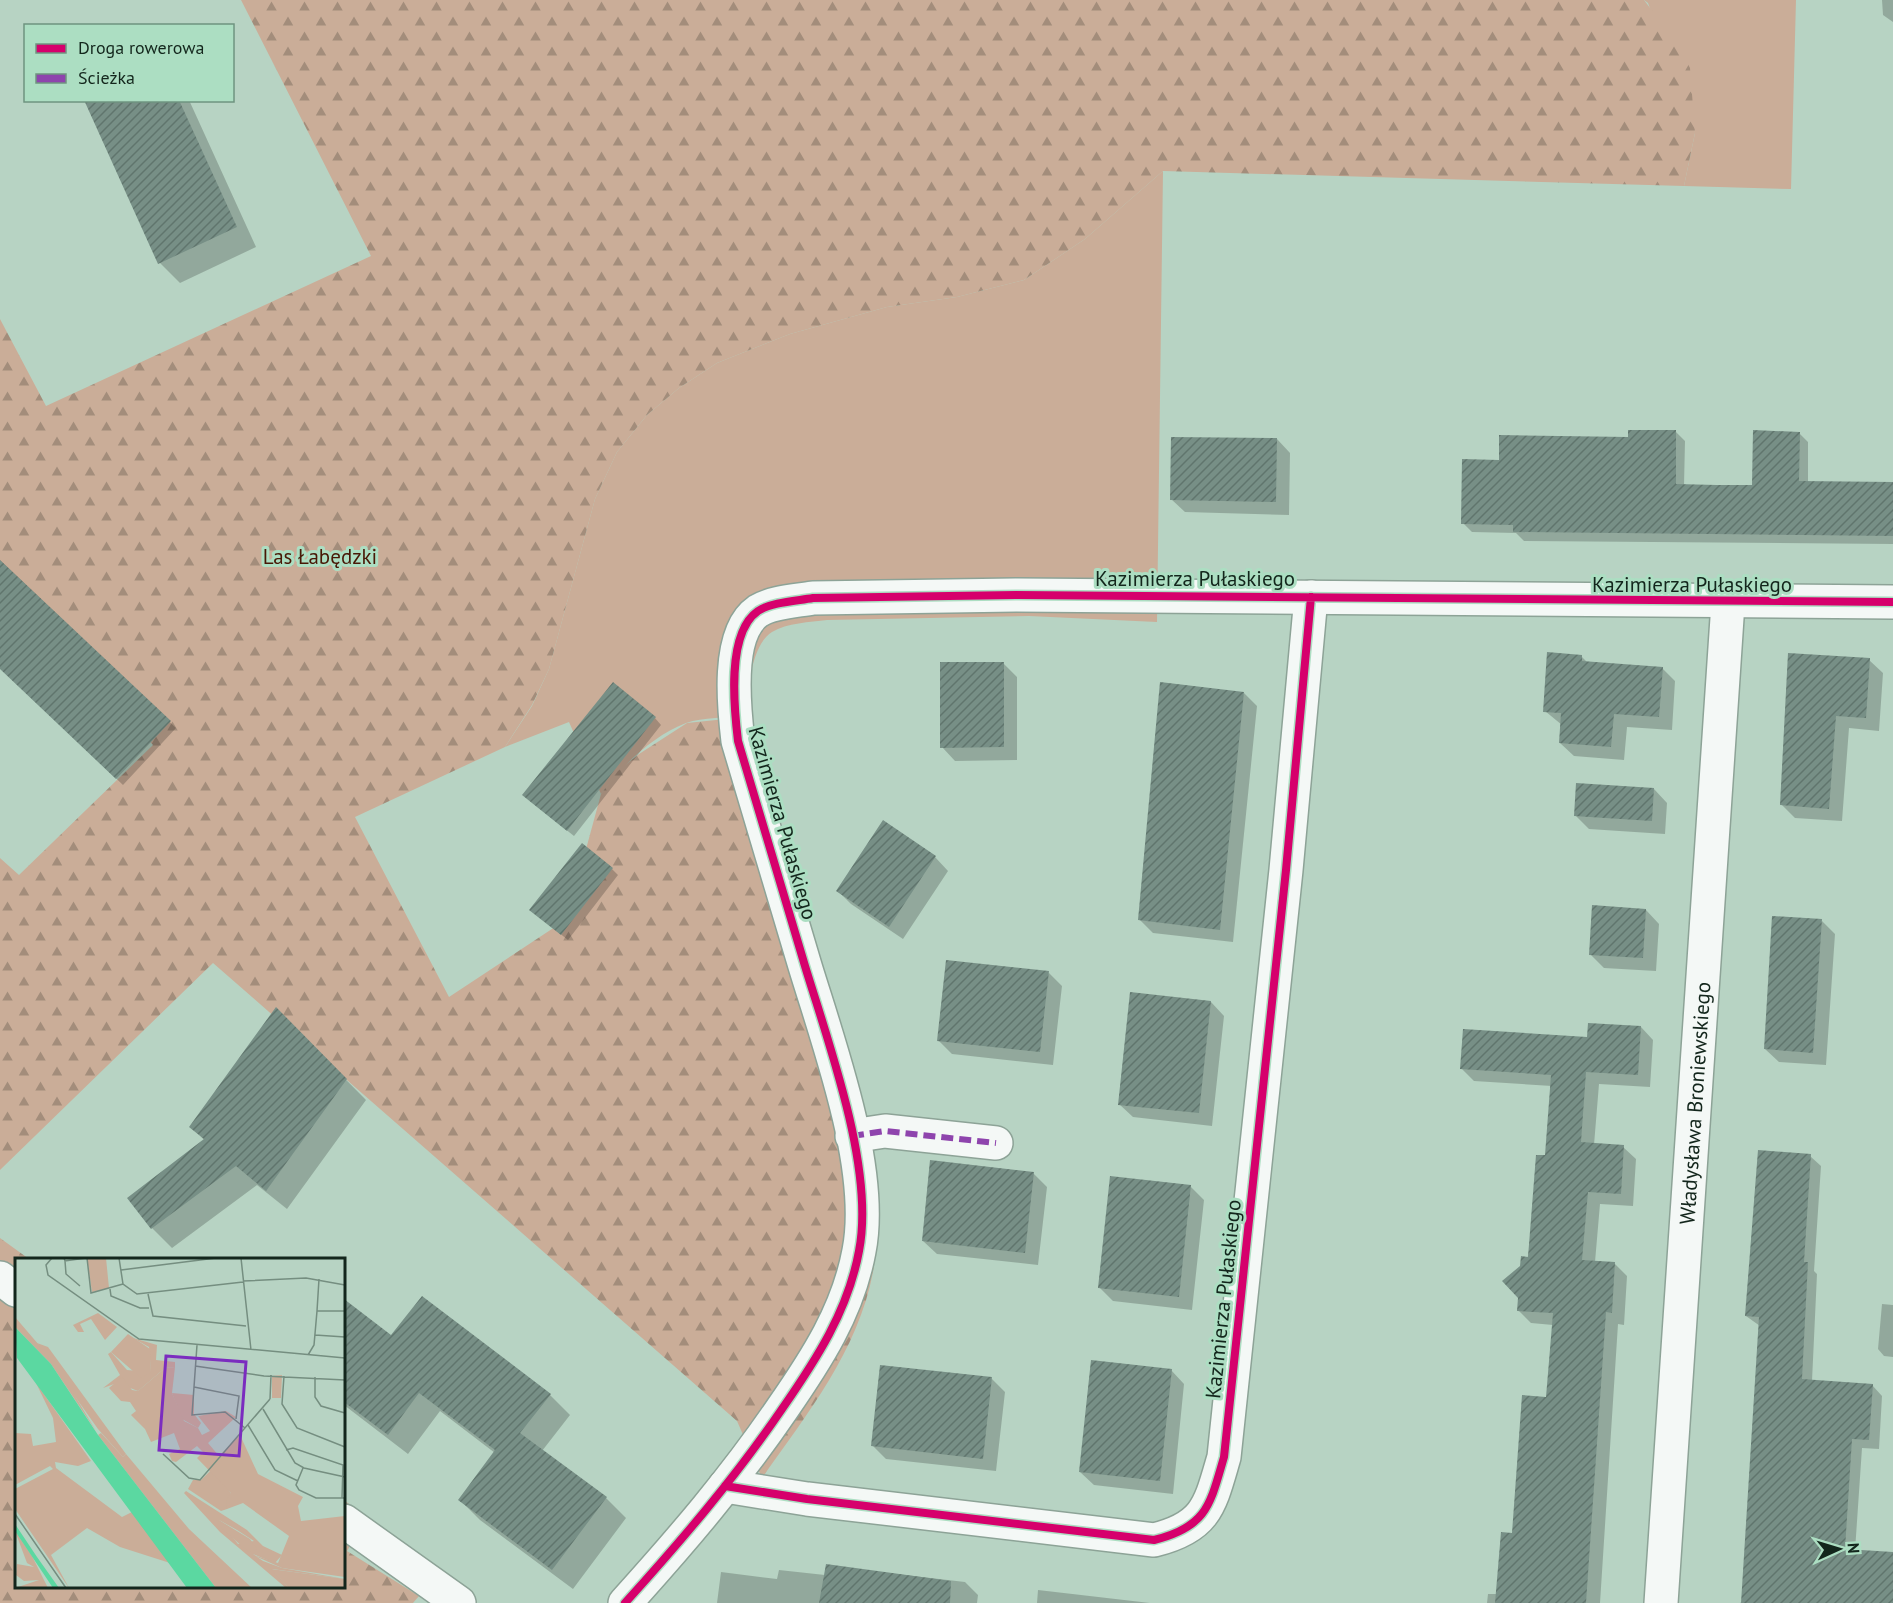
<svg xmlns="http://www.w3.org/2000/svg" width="1893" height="1603" font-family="'PT Sans',sans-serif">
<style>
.grass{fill:#caad98}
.forest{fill:url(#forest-firs)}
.shadow{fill:#0003}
.building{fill:url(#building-hatch)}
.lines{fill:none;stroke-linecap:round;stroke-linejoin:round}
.minor-casing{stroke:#8da397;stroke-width:36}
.minor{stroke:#f4f8f6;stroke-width:33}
.quiet{stroke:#8e44ad;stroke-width:6;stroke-dasharray:12 6;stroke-linecap:butt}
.cycleway-casing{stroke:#acdec2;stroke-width:11}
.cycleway{stroke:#d6006c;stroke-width:8}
.labels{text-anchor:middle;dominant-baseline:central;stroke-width:6;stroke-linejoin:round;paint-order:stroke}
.park-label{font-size:21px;fill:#481806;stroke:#acdec2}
.street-label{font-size:21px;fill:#13261c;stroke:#acdec2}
.inset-road{fill:none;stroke:#758e80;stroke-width:1.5}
.view{fill:#7b2cbf;fill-opacity:0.15;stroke:#7b2cbf;stroke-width:3}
.inset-edge{fill:none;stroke:#13261c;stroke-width:3}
</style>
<defs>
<pattern id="forest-firs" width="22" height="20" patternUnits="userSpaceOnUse" patternTransform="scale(1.5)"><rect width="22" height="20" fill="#caad98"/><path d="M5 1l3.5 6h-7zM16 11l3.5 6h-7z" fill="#a38d7b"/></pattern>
<pattern id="building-hatch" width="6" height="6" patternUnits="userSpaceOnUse" patternTransform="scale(1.5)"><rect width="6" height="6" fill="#778f86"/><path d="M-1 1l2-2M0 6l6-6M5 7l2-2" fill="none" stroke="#60756d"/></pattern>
</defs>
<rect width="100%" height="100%" fill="#b7d3c3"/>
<path class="grass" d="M 1644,0 L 1796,0 L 1791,189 L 1684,186 L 1695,133 L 1648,3 Z
M 1163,171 L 1157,622 L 1029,616 L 827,620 C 810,622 787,623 772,632 C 750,646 748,693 746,716 C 727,718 703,717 686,723 C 652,736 622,766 601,794 L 569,722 L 505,747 L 532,706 L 549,669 L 595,499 L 617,452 L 647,415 L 679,388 L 717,363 L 790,334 L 887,307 L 957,297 L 1024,280 L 1085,239 Z"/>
<path class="forest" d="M 241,0 L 1644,0 L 1676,42 L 1690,68 L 1695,133 L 1684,186 L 1163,171 L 1085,239 L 1024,280 L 957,297 L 887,307 L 790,334 L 717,363 L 679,388 L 647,415 L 617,452 L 595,499 L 549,669 L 532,705 L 505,747 L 355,817 L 449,997 L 567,919 L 601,794 L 618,771 L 639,754 L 687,723 L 745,717 L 875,1198 C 875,1222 877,1249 873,1272 C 858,1351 807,1414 762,1478 L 737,1421 L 213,963 L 0,1170 L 0,858 L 19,875 L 153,745 L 0,578 L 0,319 L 46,406 L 371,256 Z
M 0,1238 L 29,1259 L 16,1260 L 16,1586 L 344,1586 L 344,1500 L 367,1518 L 347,1551 L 419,1596 L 413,1603 L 0,1603 Z"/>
<path class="shadow" d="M 1882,0 L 1893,0 L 1893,22 L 1883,15 Z
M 85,100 L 189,100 L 256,247 L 180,283 L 160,263 Z
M 1676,432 L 1685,441 L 1684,486 L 1753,487 L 1799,433 L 1808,442 L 1808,483 L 1893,484 L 1893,544 L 1524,541 L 1516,533 L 1472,532 L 1463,523 L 1500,462 Z
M 1277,439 L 1290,453 L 1289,515 L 1185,512 L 1171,499 Z
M 0,560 L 176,728 L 123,785 L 0,667 Z
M 1582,657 L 1588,663 L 1662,668 L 1675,681 L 1672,730 L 1627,727 L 1624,760 L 1574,756 L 1560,743 L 1562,725 L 1545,711 Z
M 1869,660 L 1883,673 L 1879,731 L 1849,728 L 1842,821 L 1795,818 L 1781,804 Z
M 1004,664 L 1017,677 L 1017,760 L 955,761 L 942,747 Z
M 1244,693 L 1257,706 L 1233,942 L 1153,933 L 1140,920 Z
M 655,718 L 661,725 L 574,836 L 530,801 Z
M 1654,789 L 1667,803 L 1665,834 L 1589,829 L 1575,815 Z
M 935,857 L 948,871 L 903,939 L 851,904 L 838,891 Z
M 612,869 L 618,875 L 568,940 L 538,916 Z
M 1646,910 L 1659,924 L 1656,971 L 1604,968 L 1591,955 Z
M 1822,921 L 1835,934 L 1826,1065 L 1779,1062 L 1765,1049 Z
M 1049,973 L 1062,986 L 1053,1065 L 952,1054 L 939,1041 Z
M 1211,1002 L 1224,1016 L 1212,1126 L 1133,1117 L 1119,1104 Z
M 276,1009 L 366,1100 L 287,1209 L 257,1185 L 172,1248 L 152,1228 L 205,1141 L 191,1126 Z
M 1641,1027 L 1653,1040 L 1650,1087 L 1599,1084 L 1594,1145 L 1623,1147 L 1636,1159 L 1633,1206 L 1600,1204 L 1595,1262 L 1614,1263 L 1627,1276 L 1624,1325 L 1618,1324 L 1600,1603 L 1487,1603 L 1488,1594 L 1498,1594 L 1548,1398 L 1553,1325 L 1531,1323 L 1518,1310 L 1546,1157 L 1552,1086 L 1474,1081 L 1462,1069 Z
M 1810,1156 L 1821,1166 L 1814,1271 L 1817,1274 L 1812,1381 L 1872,1385 L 1882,1396 L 1879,1449 L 1862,1448 L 1855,1551 L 1893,1554 L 1893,1603 L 1740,1603 L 1743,1601 L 1760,1326 L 1746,1316 Z
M 1033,1173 L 1047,1187 L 1038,1265 L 937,1254 L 923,1241 Z
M 1190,1186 L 1204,1200 L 1192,1310 L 1113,1301 L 1100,1288 Z
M 1882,1304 L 1893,1305 L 1893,1357 L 1884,1356 L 1878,1349 Z
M 350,1306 L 391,1337 L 550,1395 L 570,1415 L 542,1451 L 606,1498 L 626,1518 L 573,1589 L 480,1520 L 460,1500 L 495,1453 L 440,1411 L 408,1454 L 344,1405 L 344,1314 Z
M 1171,1370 L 1184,1384 L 1173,1494 L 1094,1485 L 1080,1472 Z
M 992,1379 L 1005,1392 L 996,1471 L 886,1459 L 873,1446 Z
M 827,1566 L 965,1582 L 978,1595 L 977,1603 L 717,1603 L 721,1572 L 777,1579 L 779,1570 L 825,1575 Z
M 1038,1590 L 1150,1603 L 1037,1603 Z"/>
<path class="building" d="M 84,100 L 179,100 L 237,227 L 158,264 Z
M 1628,430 L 1676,430 L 1676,484 L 1717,485 L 1752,485 L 1753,430 L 1800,432 L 1799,481 L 1893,482 L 1893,536 L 1513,532 L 1513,525 L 1461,524 L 1462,459 L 1499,460 L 1499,435 L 1628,437 Z
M 1171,437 L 1277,438 L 1276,502 L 1170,500 Z
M 0,560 L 171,721 L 116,779 L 0,669 Z
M 1547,652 L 1582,655 L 1582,661 L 1663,667 L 1659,717 L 1614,714 L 1611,747 L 1559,743 L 1561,713 L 1543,712 Z
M 1788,653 L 1870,658 L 1866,718 L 1836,716 L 1829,809 L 1780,805 Z
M 940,662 L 1004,662 L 1004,747 L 940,748 Z
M 613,682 L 656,717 L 567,831 L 522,795 Z
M 1160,682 L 1244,692 L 1220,930 L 1138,920 Z
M 1576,783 L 1654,788 L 1652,821 L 1574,816 Z
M 883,820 L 936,856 L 889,927 L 836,891 Z
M 582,843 L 613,868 L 561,935 L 529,910 Z
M 1592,905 L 1646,909 L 1643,958 L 1589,955 Z
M 1772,916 L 1822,919 L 1813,1053 L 1764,1049 Z
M 946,960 L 1049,971 L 1040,1052 L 937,1041 Z
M 1130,992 L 1211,1001 L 1199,1113 L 1118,1105 Z
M 276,1007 L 347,1079 L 266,1191 L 236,1166 L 151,1229 L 127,1198 L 204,1139 L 189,1127 Z
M 1588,1023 L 1641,1026 L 1638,1075 L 1586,1072 L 1581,1142 L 1624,1145 L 1621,1194 L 1588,1192 L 1582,1260 L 1615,1262 L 1612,1313 L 1606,1312 L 1586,1603 L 1495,1603 L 1501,1532 L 1512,1533 L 1522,1395 L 1546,1397 L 1553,1313 L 1517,1311 L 1518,1298 L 1502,1281 L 1520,1266 L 1521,1256 L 1528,1257 L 1536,1155 L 1545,1155 L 1551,1075 L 1460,1069 L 1463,1029 L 1587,1037 Z
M 1758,1150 L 1811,1154 L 1804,1262 L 1808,1262 L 1802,1379 L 1873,1384 L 1869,1440 L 1852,1439 L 1845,1549 L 1893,1552 L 1893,1603 L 1741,1603 L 1759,1317 L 1745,1316 Z
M 930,1160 L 1034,1172 L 1025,1253 L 922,1241 Z
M 1110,1176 L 1191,1185 L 1179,1297 L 1098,1288 Z
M 422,1296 L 551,1394 L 520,1433 L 607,1497 L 552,1570 L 458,1500 L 495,1450 L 419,1393 L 388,1435 L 344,1402 L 344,1299 L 391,1335 Z
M 1091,1360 L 1172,1369 L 1160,1481 L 1079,1472 Z
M 880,1365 L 992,1377 L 983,1459 L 871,1446 Z
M 826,1564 L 951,1581 L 950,1603 L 819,1603 Z"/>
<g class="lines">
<g class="minor-casing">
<g id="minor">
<path d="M 852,1136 L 885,1131 L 996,1143"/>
<path d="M 0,1278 L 16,1290"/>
<path d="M 725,1486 L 807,1499 L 1154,1540 C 1207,1527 1210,1505 1224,1457 L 1286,870 L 1311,597"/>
<path d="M 344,1521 L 459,1603"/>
<path d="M 625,1603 C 681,1541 735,1478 782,1409 C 816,1360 848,1311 859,1251 C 875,1170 829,1045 805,966 C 782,891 760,816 738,741 C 734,708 726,633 758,611 C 772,602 796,601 813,598 L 1016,595 L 1893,602"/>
<path id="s1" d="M 1661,1603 L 1728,603"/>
</g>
</g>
<use href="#minor" class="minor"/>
<path class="quiet" d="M 852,1136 L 885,1131 L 996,1143"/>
<g class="cycleway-casing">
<path id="cycleway" d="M 725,1486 L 807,1499 L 1154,1540 C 1207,1527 1210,1505 1224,1457 L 1286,870 L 1311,597
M 625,1603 C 681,1541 735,1478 782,1409 C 816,1360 848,1311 859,1251 C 875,1170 829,1045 805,966 C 782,891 760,816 738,741 C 734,708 726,633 758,611 C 772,602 796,601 813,598 L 1016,595 L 1893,602"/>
</g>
<use href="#cycleway" class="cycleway"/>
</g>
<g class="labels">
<g class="park-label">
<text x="320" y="556">Las Łabędzki</text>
</g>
<g class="street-label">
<text x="1195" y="578">Kazimierza Pułaskiego</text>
<text x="1692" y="584">Kazimierza Pułaskiego</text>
<text transform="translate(783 823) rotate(74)">Kazimierza Pułaskiego</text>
<text stroke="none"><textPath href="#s1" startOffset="501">Władysława Broniewskiego</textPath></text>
<text transform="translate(1223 1299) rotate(-84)">Kazimierza Pułaskiego</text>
</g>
</g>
<g transform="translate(15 1258)">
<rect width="330" height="330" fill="#b7d3c3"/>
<path d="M 72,0 L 91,0 L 94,30 L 77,34 ZM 0,59 L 42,108 L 81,173 L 36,106 L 0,69 ZM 118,80 L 142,87 L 141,102 L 160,104 L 160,109 L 150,110 L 123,133 L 102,125 L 88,130 L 105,117 L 93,96 L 96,94 L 112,112 L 136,114 L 134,89 ZM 267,117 L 266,140 L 257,140 L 257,118 ZM 21,125 L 76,203 L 63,208 L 40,204 L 41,210 L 107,259 L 117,254 L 155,305 L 105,289 L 72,270 L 36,297 L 54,330 L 0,251 L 0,231 L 38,211 L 35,208 L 0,227 L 0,175 L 16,176 L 18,188 L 41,184 L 38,160 ZM 157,135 L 179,137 L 179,156 L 186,165 L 183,170 L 167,161 ZM 86,175 L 108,199 L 111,196 L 174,271 L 237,330 L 201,330 L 83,177 ZM 200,208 L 200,215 L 216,235 L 212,251 L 206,253 L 173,231 L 178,222 L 186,222 ZM 171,233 L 232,272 L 248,288 L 267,297 L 260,305 L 238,296 L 248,303 L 267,310 L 330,321 L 257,311 L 274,330 L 271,330 L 205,274 L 169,235 ZM 204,262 L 222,272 L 239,283 L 223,286 Z" fill="#caad98" fill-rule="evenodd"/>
<path d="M 83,55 L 102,69 L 90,82 L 76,61 L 65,66 L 69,74 L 63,74 L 58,67 ZM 113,76 L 135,91 L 136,114 L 126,120 L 96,94 ZM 22,85 L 33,89 L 111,196 L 108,199 L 83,171 ZM 160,109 L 157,135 L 169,163 L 183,170 L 187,177 L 195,173 L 183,158 L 211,153 L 221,159 L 193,185 L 204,198 L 225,177 L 243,216 L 288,239 L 283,248 L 286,263 L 330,258 L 330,319 L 267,310 L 238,297 L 263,305 L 274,278 L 228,245 L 212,251 L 211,242 L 216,235 L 182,200 L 188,194 L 182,188 L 161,204 L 157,203 L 154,196 L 165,191 L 159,175 L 136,184 L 130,171 L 116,157 L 121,153 L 115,144 L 106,143 L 94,130 L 107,119 L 117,132 L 123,133 L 150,110 ZM 204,262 L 235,281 L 242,291 L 234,294 L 229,290 L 203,267 ZM 0,273 L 17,298 L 33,330 L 0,330 L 24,322 L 9,323 L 1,317 L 2,306 L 19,309 L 12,305 ZM 256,311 L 330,321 L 330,330 L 274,330 Z" fill="#caad98"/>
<path d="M 0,69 L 36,106 L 83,177 L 201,330 L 172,330 L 2,100 ZM 0,266 L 22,299 L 44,330 L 38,330 L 0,273 Z" fill="#5bd8a1"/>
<path class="inset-road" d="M 37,0 L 31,7 L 33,17 L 124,81 L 330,100M 49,0 L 50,3 L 71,0M 72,0 L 76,35 L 108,26M 104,0 L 108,26 L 122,36 L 228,24M 226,0 L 236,92M 50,3 L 51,16 L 65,28M 106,12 L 201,0M 228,23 L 291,20 L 330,27M 95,31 L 96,38 L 125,50 L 134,50M 133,36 L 138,58 L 231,68M 302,53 L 304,21M 300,77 L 330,79M 182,87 L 177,157 L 210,154 L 230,170M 293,97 L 299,87 L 302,53 L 330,53M 180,108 L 249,118 L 330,122M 269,118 L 267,146 L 282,170 L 330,189M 300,119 L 300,139 L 306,148 L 330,155M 179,129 L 224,138 L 221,161M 255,141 L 256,117M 248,151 L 280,205 L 289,210 L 330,219M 233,167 L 260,212 L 283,223M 271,192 L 278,190 L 328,207 L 327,240M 148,196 L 174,220 L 185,222 L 255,141M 288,210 L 281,227 L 284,232 L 301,240 L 330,240M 0,256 L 51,330"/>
<path class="view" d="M 151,98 L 231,104 L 224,198 L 144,192 Z"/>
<rect width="330" height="330" class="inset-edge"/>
</g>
<rect x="24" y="24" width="210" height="78" fill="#acdec2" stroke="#6f9480" stroke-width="1.5"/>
<rect x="36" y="44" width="30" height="9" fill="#d6006c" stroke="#6f9480" stroke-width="1.5"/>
<text x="78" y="54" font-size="18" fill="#13261c">Droga rowerowa</text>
<rect x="36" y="74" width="30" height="9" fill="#8e44ad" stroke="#6f9480" stroke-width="1.5"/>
<text x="78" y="84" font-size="18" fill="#13261c">Ścieżka</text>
<g transform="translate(1839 1549) rotate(86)" stroke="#acdec2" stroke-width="4.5" paint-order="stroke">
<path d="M0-4.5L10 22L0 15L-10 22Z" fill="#13261c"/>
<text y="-9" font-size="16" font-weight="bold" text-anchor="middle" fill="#13261c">N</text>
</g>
</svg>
